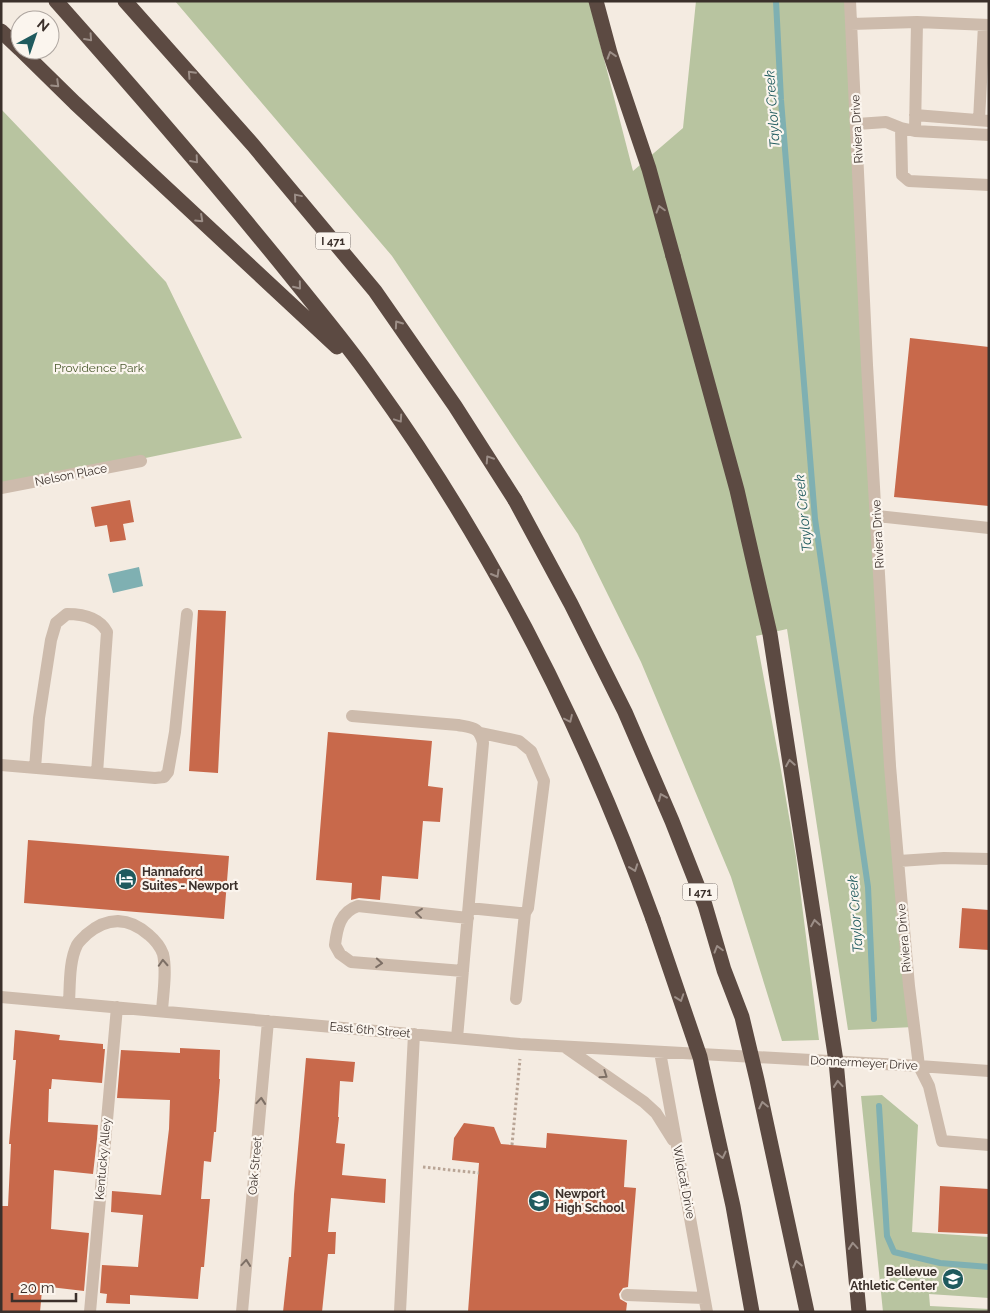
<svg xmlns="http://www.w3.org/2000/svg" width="990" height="1313" font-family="Raleway,sans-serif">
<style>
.green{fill:#b8c4a0}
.water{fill:#7fb0b2}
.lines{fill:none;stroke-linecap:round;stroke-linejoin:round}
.stream{stroke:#7fb0b2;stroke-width:6}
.building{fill:#c8694b}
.path{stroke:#b9a596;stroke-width:3;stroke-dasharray:2.5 2.5;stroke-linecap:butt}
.minor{stroke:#cdbbac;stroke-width:12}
.highway{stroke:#5c4a42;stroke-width:15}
.highway-bridge{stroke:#5c4a42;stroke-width:15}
.oneway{stroke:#9c8e87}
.oneway2{stroke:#7d6f65}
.labels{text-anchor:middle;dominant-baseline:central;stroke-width:4.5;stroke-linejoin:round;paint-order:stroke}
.shield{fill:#fbf5ee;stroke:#756b66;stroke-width:1}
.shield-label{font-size:11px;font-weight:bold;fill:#3b302b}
.street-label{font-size:12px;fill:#3b302b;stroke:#fbf5ee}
.park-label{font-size:12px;fill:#4a5a2e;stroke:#fbf5ee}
.poi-label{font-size:12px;font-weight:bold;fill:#3b302b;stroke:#fbf5ee;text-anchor:start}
.water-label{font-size:14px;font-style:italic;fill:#1f5a5e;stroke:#fbf5ee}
</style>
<rect width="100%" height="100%" fill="#f4ebe1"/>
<path class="green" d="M 175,1 L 589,1 L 633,171 L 683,128 L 696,1 L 850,1 L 867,365 L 914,1027 L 848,1030 L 787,629 L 756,636 L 781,770 L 796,857 L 819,1040 L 782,1041 L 731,877 L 641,662 L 578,534 L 392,256 Z
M 1,109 L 166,282 L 242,438 L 1,488 Z
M 882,1095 L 918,1125 L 912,1232 L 989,1237 L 989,1298 L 929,1294 L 930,1306 L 989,1309 L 989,1312 L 883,1312 L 861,1096 Z"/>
<path class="water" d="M 139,567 L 143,586 L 113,593 L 108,574 Z"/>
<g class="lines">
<path class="stream" d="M 776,1 L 781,100 L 815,519 L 868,887 L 874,1019
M 879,1106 L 887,1236 L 894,1252 L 940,1263 L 989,1267"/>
</g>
<path class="building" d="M 910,338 L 989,347 L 989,506 L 894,497 Z
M 130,500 L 134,522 L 123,524 L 126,540 L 110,542 L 107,525 L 95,527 L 91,507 Z
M 198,610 L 226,611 L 218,773 L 189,771 Z
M 328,732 L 432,741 L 428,786 L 443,788 L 440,822 L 423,821 L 418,879 L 382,876 L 380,900 L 359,898 L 351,900 L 352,883 L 316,880 Z
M 28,840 L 229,856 L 224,919 L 24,903 Z
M 962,908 L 989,910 L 989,950 L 959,948 Z
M 15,1030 L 60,1035 L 59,1040 L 103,1044 L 103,1049 L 105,1049 L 102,1083 L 52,1079 L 51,1089 L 49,1089 L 48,1122 L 98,1125 L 97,1139 L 93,1174 L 54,1170 L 51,1229 L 89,1233 L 84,1291 L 50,1287 L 49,1291 L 42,1290 L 40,1312 L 1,1312 L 1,1219 L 2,1206 L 8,1206 L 11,1144 L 9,1144 L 16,1060 L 13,1060 Z
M 180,1048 L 220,1050 L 219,1079 L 220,1079 L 216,1132 L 214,1132 L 211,1162 L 204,1161 L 201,1199 L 210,1199 L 204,1267 L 201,1267 L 198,1299 L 130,1295 L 130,1304 L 106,1303 L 107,1294 L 100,1293 L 102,1265 L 138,1267 L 143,1215 L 111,1212 L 112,1191 L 161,1195 L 169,1129 L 170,1100 L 117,1098 L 121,1050 L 180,1053 Z
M 306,1058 L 355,1062 L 353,1082 L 340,1081 L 338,1117 L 339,1117 L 336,1143 L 345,1144 L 342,1175 L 386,1179 L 385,1203 L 331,1198 L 328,1232 L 336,1232 L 335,1254 L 328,1254 L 322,1312 L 283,1312 L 289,1257 L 291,1257 L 294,1194 Z
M 464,1123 L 494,1127 L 501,1144 L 512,1145 L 546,1148 L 547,1133 L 627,1140 L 624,1187 L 636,1188 L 628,1287 L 623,1288 L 619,1294 L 620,1299 L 627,1303 L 626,1312 L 468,1312 L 479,1163 L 452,1160 L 454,1138 Z
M 940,1186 L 989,1189 L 989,1234 L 938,1232 Z"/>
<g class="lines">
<path class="path" d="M 512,1145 L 520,1059
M 423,1167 L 479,1173"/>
<path class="minor" d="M 850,1 L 867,365 L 890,766 L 901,895 L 909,986 L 919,1066 L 929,1086 L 942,1141 L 989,1145
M 851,24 L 917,22 L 989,25
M 915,115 L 989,121
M 979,120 L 984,25
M 857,124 L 886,122 L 901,128 L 915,131 L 917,22
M 901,128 L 902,175 L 909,181 L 989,185
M 915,131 L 989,135
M 1,488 L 141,461
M 877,516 L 989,528
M 352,716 L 458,725 C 473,728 479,727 483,743 L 457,1038
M 1,765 L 155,778 L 164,777 L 168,772 L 175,732 L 187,614
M 35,768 L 39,718 L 51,640 L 56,623 L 67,614 C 83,614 99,617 107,632 L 97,773
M 899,861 L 944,858 L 989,859
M 469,908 L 519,913 L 525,913 L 528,908 L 544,781 L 531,751 L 519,741 L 481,733
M 463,971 L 351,962 L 340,954 L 335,945 C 337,928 340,912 358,906 L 468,918
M 1,997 L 520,1044 L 919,1066 L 989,1071
M 516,999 L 525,913
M 69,1003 C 70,985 69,961 77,945 C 79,941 84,937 87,934 C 108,916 129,917 149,935 C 155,940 160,946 163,954 C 167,971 163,994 162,1011
M 565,1047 L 644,1102 L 656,1113 L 673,1140
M 660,1052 L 707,1312
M 627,1295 L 704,1298
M 90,1312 L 117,1007
M 242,1312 L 268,1021
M 400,1312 L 414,1034"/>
<path class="highway" d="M 56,1 C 136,91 215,182 290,275 C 318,310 347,344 372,380 C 491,545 584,728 653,919
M 125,1 L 253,145 L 375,291 L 455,406 L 515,500
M 596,1 L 610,53 L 649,169 L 673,256
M 1,31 L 20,49
M 21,50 L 75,103 L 337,347"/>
<path class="highway-bridge" d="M 673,256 L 737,490 L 770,634 L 836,1061 L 859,1312
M 515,500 L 571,604 L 625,712 L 672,821 L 705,905 L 724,970 L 742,1017 L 757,1080 L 807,1312
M 653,919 L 700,1057 L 733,1206 L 752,1312"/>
</g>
<defs><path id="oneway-chevron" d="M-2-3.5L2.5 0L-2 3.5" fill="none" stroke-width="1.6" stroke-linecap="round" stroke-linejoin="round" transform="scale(1.25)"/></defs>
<g class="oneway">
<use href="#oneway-chevron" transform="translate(89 38) rotate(48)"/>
<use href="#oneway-chevron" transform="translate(611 55) rotate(-107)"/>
<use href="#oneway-chevron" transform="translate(191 74) rotate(-133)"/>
<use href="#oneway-chevron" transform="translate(56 84) rotate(44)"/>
<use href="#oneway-chevron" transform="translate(195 160) rotate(49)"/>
<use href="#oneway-chevron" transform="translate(297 197) rotate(-130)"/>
<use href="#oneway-chevron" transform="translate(660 209) rotate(-106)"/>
<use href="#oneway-chevron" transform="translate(200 219) rotate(43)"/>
<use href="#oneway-chevron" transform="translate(298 286) rotate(51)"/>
<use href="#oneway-chevron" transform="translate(398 324) rotate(-125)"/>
<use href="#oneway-chevron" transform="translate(399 419) rotate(56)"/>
<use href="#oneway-chevron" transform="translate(489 459) rotate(-123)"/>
<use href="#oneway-chevron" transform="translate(496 574) rotate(60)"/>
<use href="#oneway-chevron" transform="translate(569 719) rotate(65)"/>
<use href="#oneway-chevron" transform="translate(790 763) rotate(-99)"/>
<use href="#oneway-chevron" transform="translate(662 797) rotate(-113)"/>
<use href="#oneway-chevron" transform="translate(634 868) rotate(70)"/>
<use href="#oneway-chevron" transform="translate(815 923) rotate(-99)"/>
<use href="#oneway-chevron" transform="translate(718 949) rotate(-106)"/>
<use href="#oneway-chevron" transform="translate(680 998) rotate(71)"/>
<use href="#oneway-chevron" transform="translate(838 1084) rotate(-95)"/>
<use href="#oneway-chevron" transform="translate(763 1105) rotate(-102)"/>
<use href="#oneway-chevron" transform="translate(722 1155) rotate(77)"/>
<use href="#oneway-chevron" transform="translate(853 1246) rotate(-95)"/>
<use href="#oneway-chevron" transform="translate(797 1264) rotate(-102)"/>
</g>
<g class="oneway2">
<use href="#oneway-chevron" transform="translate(419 913) rotate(-174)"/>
<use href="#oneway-chevron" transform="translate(163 963) rotate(-93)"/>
<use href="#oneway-chevron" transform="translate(379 963) rotate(4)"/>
<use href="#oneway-chevron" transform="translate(604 1075) rotate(34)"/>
<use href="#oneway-chevron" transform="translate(261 1101) rotate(-85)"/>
<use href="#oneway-chevron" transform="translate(246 1263) rotate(-85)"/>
</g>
<defs>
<g id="hotel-disc" transform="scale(1.125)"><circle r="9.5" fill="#1f5a5e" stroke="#fbf5ee"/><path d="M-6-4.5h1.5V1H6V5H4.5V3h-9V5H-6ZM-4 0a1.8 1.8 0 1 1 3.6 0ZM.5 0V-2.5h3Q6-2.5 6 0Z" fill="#fff"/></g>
<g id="school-disc" transform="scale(1.125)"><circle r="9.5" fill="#1f5a5e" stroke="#fbf5ee"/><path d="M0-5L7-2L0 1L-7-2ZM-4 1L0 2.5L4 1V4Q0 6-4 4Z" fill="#fff"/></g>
</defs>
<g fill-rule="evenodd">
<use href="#hotel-disc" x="126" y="879"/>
<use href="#school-disc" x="539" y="1201"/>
<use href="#school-disc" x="953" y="1279"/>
</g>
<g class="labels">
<g class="shield">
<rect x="315.5" y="232.5" width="35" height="17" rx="4"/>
<rect x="682.5" y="883.5" width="35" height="17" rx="4"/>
</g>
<g class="shield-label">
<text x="333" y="241">I 471</text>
<text x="700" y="892">I 471</text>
</g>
<g class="street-label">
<text transform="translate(857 129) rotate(-93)">Riviera Drive</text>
<text transform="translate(71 475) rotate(-11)">Nelson Place</text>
<text transform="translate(878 534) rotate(-93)">Riviera Drive</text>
<text transform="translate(904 938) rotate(-95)">Riviera Drive</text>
<text transform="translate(370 1030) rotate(5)">East 6th Street</text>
<text transform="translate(864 1063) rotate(3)">Donnermeyer Drive</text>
<text transform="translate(103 1159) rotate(-85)">Kentucky Alley</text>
<text transform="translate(255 1166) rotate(-85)">Oak Street</text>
<text transform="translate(684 1182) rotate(79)">Wildcat Drive</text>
</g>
<g class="park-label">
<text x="99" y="368">Providence Park</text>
</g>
<g class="poi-label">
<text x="142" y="872">Hannaford<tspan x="142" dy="14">Suites - Newport</tspan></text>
<text x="555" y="1194">Newport<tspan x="555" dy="14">High School</tspan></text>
<text x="937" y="1272" text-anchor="end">Bellevue<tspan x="937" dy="14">Athletic Center</tspan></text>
</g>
<g class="water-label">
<text transform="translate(772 109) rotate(-94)">Taylor Creek</text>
<text transform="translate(803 513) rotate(-96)">Taylor Creek</text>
<text transform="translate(855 914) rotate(-94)">Taylor Creek</text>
</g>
</g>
<rect width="990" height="1313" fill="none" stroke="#3b302b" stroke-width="5"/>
<g transform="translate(35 35) rotate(40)"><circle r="24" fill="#fbf5ee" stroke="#aea6a0"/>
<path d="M0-4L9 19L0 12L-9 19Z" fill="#1f5a5e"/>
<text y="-8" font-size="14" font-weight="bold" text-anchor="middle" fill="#3b302b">N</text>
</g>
<path d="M12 1293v8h64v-8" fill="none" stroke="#3b302b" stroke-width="2.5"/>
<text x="20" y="1293" font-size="15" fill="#3b302b" stroke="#fbf5ee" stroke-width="4" paint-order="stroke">20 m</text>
</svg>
